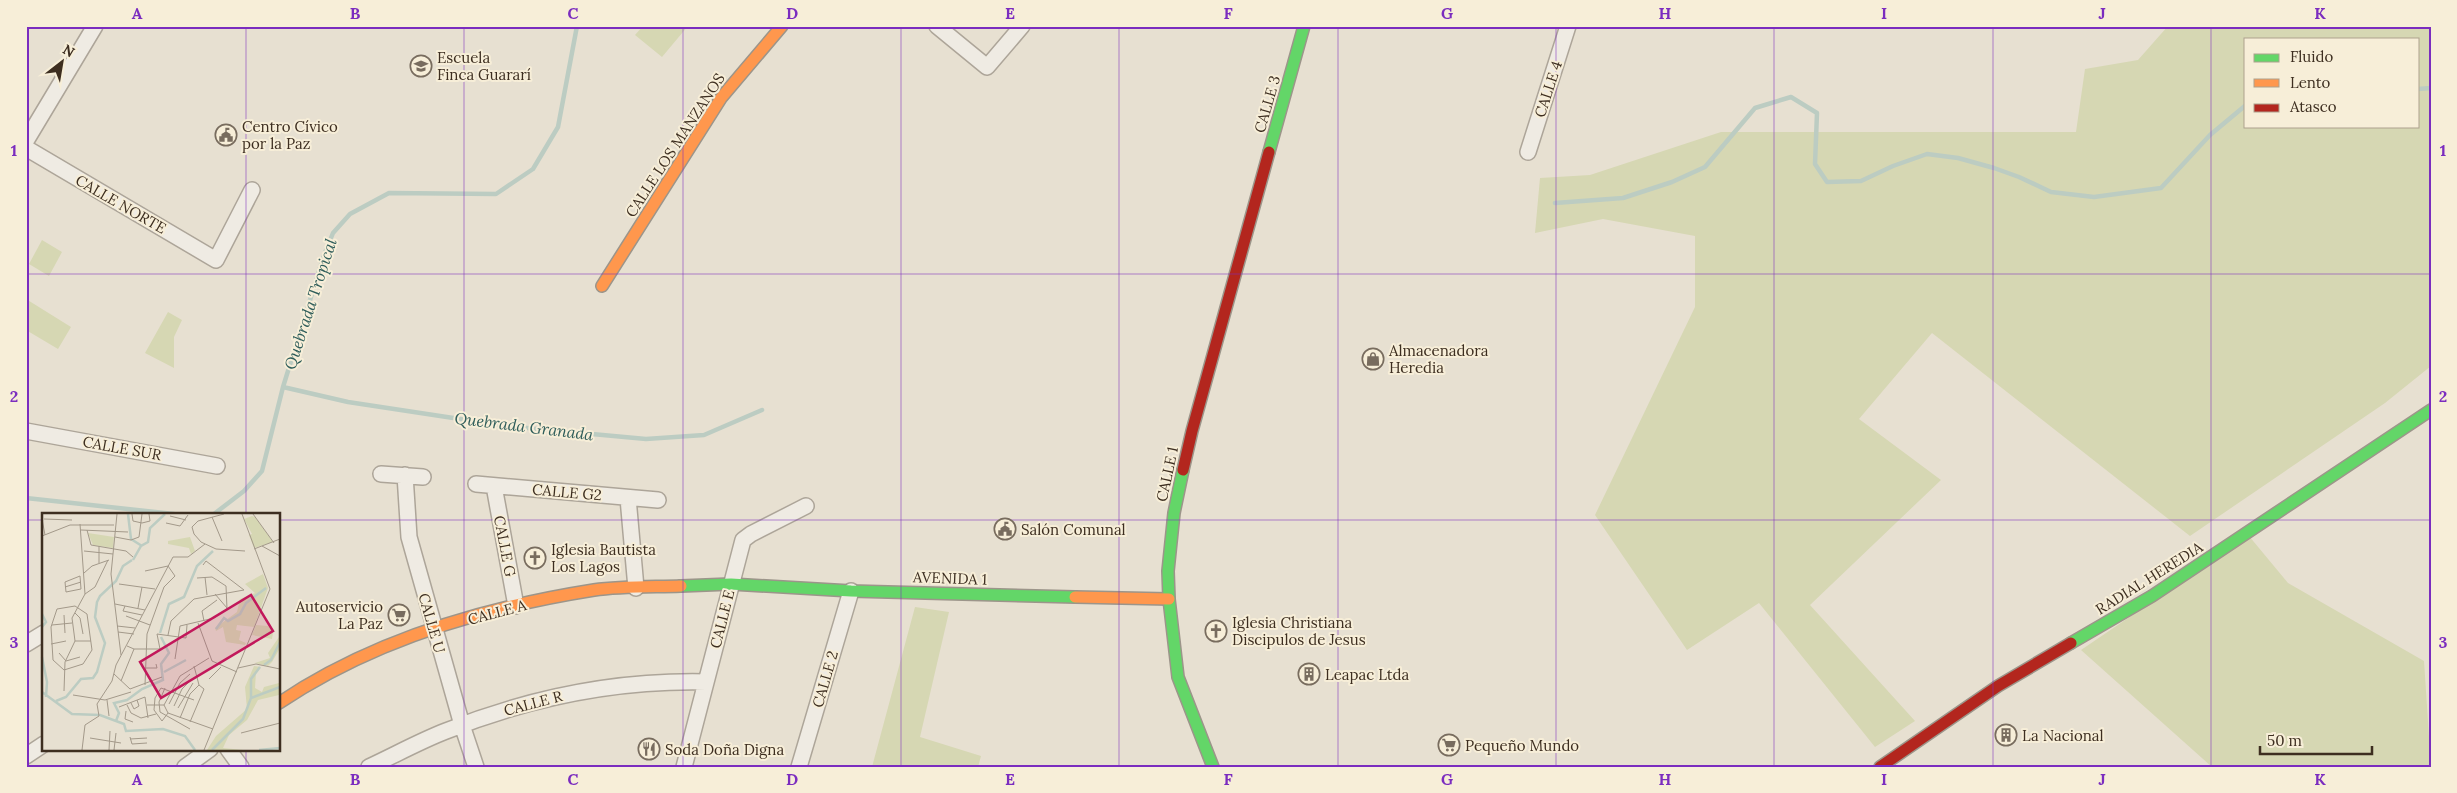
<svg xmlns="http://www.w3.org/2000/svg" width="2457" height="793" font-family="Lora,serif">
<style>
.green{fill:#d6d7b3;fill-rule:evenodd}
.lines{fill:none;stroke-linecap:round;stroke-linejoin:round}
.stream{stroke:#bcccc2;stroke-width:4.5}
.street-casing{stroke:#ada599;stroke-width:18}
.fast-casing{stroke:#9c958a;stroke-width:14}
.slow-casing{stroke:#9c958a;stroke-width:14}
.jam-casing{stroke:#9c958a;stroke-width:14}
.street{stroke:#efebe3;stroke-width:15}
.fast{stroke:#63d668;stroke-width:11}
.slow{stroke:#ff974d;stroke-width:11}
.jam{stroke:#b3261e;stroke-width:11}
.grid{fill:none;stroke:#7b2cbf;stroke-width:1;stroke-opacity:0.55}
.labels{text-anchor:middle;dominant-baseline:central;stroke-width:4;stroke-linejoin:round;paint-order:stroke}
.poi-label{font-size:15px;fill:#3d2e20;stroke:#f7eed8;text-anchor:start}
.street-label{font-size:15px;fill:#3d2e20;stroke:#f7eed8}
.water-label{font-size:16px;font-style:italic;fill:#2f5d5a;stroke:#f7eed8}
.inset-river{fill:none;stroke:#bcccc2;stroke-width:2.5}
.inset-road{fill:none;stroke:#a3998a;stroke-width:1}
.view{fill:#c2185b;fill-opacity:0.15;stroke:#c2185b;stroke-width:2.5}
.inset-edge{fill:none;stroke:#3d2e20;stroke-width:2.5}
.neatline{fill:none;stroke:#7b2cbf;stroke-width:2}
.grid-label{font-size:16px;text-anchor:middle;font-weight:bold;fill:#7b2cbf}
</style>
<rect width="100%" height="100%" fill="#e7e0d1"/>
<path class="green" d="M 643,26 L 688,26 L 662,57 L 635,35 Z
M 2168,26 L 2431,26 L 2431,366 L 2385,403 L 2190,536 L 1932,333 L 1859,419 L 1941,480 L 1810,605 L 1915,721 L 1875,747 L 1759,603 L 1687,650 L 1595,515 L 1695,307 L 1695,236 L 1603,219 L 1535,233 L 1540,178 L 1590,175 L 1721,132 L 2076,132 L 2085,69 L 2138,60 ZM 2246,39 L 2418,39 L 2418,126 L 2246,126 Z
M 42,240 L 62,252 L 49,276 L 29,264 Z
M 26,299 L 71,327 L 58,349 L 26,330 Z
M 168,312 L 182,320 L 174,337 L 174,368 L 145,353 Z
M 2249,536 L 2288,583 L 2424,661 L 2431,767 L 2212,767 L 2081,650 Z
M 915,607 L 949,612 L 920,737 L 981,756 L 978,767 L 872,767 Z"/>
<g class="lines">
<path class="stream" d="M 2418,89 L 2431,88
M 1555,203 L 1623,198 L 1672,182 L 1705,167 L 1755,108 L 1791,97 L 1817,113 L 1815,164 L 1827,182 L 1861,181 L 1893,166 L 1927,154 L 1958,158 L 1994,168 L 2019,177 L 2051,192 L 2094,197 L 2161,188 L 2210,135 L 2246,105
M 283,387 L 348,402 L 506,426 L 646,439 L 704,435 L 762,410
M 26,498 L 174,514
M 214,514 L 244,491 L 262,471 L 283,387 L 324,255 L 333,233 L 350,214 L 389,193 L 496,194 L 533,169 L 558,127 L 577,26"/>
<g class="street-casing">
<path id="street" d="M 937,26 L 987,67 L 1022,26
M 26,141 L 95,26
M 26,148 L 216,260 L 252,190
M 1528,152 L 1568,26
M 26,431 L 217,466
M 381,474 L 423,477
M 405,475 L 409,537 L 462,725 L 476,767
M 476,484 L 658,500
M 494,486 L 516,606
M 628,498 L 636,588
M 26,644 L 44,633
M 228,749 L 241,767
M 26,756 L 44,744
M 185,767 L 210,749
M 369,767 C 395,755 420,741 446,731 C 529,698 616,680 706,682
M 684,767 L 743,540 L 751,534 L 806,506
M 799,767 L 851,591"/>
</g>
<g class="fast-casing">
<path id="fast" d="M 1269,152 L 1304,26
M 1183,470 L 1174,513 L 1168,571 L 1169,599 L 1178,677 L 1213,767
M 681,586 L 731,584 L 851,591 L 1075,597
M 2071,643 L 2152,596 L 2431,410"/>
</g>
<g class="slow-casing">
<path id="slow" d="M 602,286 L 721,98 L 782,26
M 1075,597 L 1169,599
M 279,703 C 371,641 486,607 594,590 C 622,586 653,587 681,586"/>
</g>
<g class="jam-casing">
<path id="jam" d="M 1183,470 L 1192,431 L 1269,152
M 1880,767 L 1998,686 L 2071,643"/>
</g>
<use href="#street" class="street"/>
<use href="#fast" class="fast"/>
<use href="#slow" class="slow"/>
<use href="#jam" class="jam"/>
</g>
<path class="grid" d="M 246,26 L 246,514M 464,26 L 464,767M 683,26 L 683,767M 901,26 L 901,767M 1119,26 L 1119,767M 1338,26 L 1338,767M 1556,26 L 1556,767M 1774,26 L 1774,767M 1993,26 L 1993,767M 2211,26 L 2211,767M 26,274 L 2431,274M 26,520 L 44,520M 279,520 L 2431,520M 246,749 L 246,767"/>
<defs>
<g id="school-ring" transform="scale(1.125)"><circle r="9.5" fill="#f7eed8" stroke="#786c5e" stroke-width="1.5"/><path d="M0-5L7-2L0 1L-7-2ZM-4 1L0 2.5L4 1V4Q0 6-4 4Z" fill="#786c5e"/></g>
<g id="civic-ring" transform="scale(1.125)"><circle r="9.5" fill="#f7eed8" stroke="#786c5e" stroke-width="1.5"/><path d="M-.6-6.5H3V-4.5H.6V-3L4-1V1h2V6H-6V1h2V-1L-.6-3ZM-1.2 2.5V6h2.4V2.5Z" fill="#786c5e"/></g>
<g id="shop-ring" transform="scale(1.125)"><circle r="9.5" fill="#f7eed8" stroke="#786c5e" stroke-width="1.5"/><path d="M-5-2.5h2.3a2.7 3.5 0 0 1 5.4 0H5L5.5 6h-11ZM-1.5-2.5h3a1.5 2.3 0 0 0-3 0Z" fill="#786c5e"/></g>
<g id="church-ring" transform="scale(1.125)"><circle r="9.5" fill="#f7eed8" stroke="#786c5e" stroke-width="1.5"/><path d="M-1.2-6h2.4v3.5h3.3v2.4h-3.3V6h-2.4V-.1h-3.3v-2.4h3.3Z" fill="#786c5e"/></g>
<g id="supermarket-ring" transform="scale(1.125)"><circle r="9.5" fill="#f7eed8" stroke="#786c5e" stroke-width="1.5"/><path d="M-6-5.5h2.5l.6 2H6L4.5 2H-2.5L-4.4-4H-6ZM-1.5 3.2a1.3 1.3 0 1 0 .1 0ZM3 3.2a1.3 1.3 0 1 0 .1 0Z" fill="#786c5e"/></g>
<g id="building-ring" transform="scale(1.125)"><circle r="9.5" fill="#f7eed8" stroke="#786c5e" stroke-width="1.5"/><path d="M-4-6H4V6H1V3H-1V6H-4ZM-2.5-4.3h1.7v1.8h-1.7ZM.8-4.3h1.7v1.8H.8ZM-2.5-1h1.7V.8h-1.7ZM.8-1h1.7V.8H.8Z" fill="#786c5e"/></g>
<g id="restaurant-ring" transform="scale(1.125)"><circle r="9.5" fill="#f7eed8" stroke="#786c5e" stroke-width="1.5"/><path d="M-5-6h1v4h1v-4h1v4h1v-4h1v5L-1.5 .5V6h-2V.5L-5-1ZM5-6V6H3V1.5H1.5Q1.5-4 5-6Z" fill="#786c5e"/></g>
</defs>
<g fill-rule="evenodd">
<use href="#school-ring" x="421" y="66"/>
<use href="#civic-ring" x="226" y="135"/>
<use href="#shop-ring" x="1373" y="359"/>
<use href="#civic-ring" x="1005" y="529"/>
<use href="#church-ring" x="535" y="558"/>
<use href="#supermarket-ring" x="399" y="615"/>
<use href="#church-ring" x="1216" y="631"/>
<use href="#building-ring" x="1309" y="674"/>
<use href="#building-ring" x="2006" y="735"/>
<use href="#supermarket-ring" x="1449" y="745"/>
<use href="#restaurant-ring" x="649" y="749"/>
</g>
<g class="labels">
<g class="poi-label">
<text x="437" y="57">Escuela<tspan x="437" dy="17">Finca Guararí</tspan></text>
<text x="242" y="126">Centro Cívico<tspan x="242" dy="17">por la Paz</tspan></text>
<text x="1389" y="350">Almacenadora<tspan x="1389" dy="17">Heredia</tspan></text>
<text x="1021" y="529">Salón Comunal</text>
<text x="551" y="549">Iglesia Bautista<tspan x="551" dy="17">Los Lagos</tspan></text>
<text x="383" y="606" text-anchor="end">Autoservicio<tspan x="383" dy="17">La Paz</tspan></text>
<text x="1232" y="622">Iglesia Christiana<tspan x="1232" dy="17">Discipulos de Jesus</tspan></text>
<text x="1325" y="674">Leapac Ltda</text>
<text x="2022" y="735">La Nacional</text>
<text x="1465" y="745">Pequeño Mundo</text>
<text x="665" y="749">Soda Doña Digna</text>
</g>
<g class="street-label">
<text transform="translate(1548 89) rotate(-72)">CALLE 4</text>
<text transform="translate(1267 104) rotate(-74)">CALLE 3</text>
<text transform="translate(675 145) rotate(-57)">CALLE LOS MANZANOS</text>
<text transform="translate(121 204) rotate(30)">CALLE NORTE</text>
<text transform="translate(122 448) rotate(10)">CALLE SUR</text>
<text transform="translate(1167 474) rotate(-78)">CALLE 1</text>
<text transform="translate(567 492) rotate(5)">CALLE G2</text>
<text transform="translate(505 546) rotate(79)">CALLE G</text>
<text transform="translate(950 578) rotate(2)">AVENIDA 1</text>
<text transform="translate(2149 578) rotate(-32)">RADIAL HEREDIA</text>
<text transform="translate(497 612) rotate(-15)">CALLE A</text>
<text transform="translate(722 619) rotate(-76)">CALLE E</text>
<text transform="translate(432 623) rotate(74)">CALLE U</text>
<text transform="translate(825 679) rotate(-74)">CALLE 2</text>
<text transform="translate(533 703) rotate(-15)">CALLE R</text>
</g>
<g class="water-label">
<text transform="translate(310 304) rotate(-72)">Quebrada Tropical</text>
<text transform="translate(524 426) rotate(7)">Quebrada Granada</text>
</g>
</g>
<g transform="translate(42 513)">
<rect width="238" height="238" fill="#e7e0d1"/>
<path d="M 210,3 L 213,4 L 231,29 L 212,35 L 207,22 L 210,21 L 202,6 ZM 46,20 L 72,24 L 71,35 L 51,32 ZM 148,24 L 153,38 L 149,41 L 147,35 L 126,31 L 126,28 ZM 221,61 L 226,75 L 212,114 L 195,112 L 194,117 L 199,118 L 197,127 L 204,130 L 203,132 L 184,129 L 181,114 L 174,118 L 173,115 L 195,99 L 198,86 L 213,80 L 203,71 ZM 214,112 L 226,113 L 231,120 L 230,126 L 210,122 ZM 237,124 L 237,137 L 230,149 L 226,153 L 213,150 L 228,145 L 226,140 ZM 212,153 L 219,154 L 214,159 L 213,175 L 220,179 L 222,174 L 237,170 L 237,182 L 216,187 L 205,207 L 187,222 L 181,235 L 201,237 L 165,237 L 174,223 L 205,196 L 203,174 Z" fill="#d6d7b3"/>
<path class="inset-river" d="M 86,1 L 89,26 L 100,33M 91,47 L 99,33 L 106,29 L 108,15 L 123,1M 0,101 L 4,109 L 0,114M 174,116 L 182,105 L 186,108 L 198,101 L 204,90 L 224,75M 118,120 L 127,91 L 142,84 L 155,53 L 171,38M 0,144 L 5,169 L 4,184M 222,152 L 229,147 L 238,129M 122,159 L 144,147M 0,179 L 30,201 L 58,202 L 82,211 L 84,218 L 121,216 L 143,223 L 153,237M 209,185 L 209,166 L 218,154M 14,188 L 24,184 L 39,166 L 51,165 L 55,159 L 63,130 L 53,104 L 55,89 L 58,83 L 74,68 L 81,53 L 90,47M 74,208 L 77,200 L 72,190 L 85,187 L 100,176 L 121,167 L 119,151 L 127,140 L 119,124M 170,237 L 201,206 L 209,185 L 238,174M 217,237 L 238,235"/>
<path class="inset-road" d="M 75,1 L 69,61 L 79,142M 90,1 L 91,8 L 100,10M 182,1 L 156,8 L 150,14 L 152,21 L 159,29 L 174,36 L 203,38M 211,1 L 232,30M 128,3 L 144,7M 170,4 L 180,28M 0,6 L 3,22M 2,6 L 30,7M 100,10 L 108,8 L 107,1M 124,10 L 138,13 L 146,2M 38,11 L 43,81M 39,17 L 86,19M 45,17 L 49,32 L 84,38 L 91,44M 0,23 L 28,12 L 72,12M 73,24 L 89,27 L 97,24 L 100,1M 220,33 L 238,43M 212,36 L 238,26M 42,38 L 71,41M 57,50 L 57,33M 161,52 L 164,48 L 202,77M 103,58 L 126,53M 42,60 L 50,53 L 67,47M 38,63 L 39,76 L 24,79 L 23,69 ZM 163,64 L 165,82M 77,71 L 113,76M 23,74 L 39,69M 173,81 L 185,95M 73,91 L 103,97M 33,93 L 45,101 L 50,137 L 41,151 L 22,157 L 11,147 L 9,114 L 15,96 ZM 83,93 L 81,98 L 100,102M 96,95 L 100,74M 33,100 L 38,105 L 41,121M 22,102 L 23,120M 84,103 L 108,112M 162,108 L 160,98 L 175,87M 156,110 L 170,148 L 195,159M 10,112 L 30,110M 75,113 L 93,115M 138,113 L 172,105 L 185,96 L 184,73 L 170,64 L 155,65M 76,119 L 92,121M 126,122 L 129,108 L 152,86 L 202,77M 33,128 L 49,128M 9,131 L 24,128M 85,133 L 92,136 L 118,136 L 115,121 L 144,125 L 145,112M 17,140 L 24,148 L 38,144M 167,145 L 138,163 L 122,192 L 126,200 L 171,216M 133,146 L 138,113M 103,155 L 115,155 L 114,151M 196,155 L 214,151 L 238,156M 72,161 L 88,176 L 120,164M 167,166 L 179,154M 79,168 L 92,136M 103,172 L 105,121 L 122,74 L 133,63 L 126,53M 123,175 L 117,189 L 118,199 L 148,216M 22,178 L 23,149 L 33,128 L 30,105 L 43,81 L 53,74 L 66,47M 31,182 L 63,187 L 89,179M 65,187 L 67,203M 89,190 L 92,196 L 97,193 L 95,187M 127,191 L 138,170 L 148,161M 85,192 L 89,200 L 99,205 L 114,201M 105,192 L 122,192M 132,193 L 140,176 L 150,166M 77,194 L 103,184 L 106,205M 136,195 L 151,170M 84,198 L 83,206 L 91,209M 126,200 L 120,208 L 112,197 L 113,185 L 119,175 L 152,187M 138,205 L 148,181 L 157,172M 148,209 L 162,176 L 157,172 L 152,153M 199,220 L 238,210M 88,224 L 90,231 L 105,230M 48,225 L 79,230M 88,226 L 105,225M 40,237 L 43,212 L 57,203 L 55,191 L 70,168 L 74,152 L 131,44 L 146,44 L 163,31M 67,237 L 68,218M 72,237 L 74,220M 162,237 L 228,76 L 200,1"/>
<path class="view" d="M 209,82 L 231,118 L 119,185 L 98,149 Z"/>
<rect width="238" height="238" class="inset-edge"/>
</g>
<rect width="2457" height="793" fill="none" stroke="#f7eed8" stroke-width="55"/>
<rect x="2244" y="38" width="175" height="90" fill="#f7eed8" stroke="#ada18e"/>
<rect x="2254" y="54" width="25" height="8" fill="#63d668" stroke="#ada18e"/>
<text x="2290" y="62" font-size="15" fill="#3d2e20">Fluido</text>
<rect x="2254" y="79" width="25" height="8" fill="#ff974d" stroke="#ada18e"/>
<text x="2290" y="88" font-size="15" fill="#3d2e20">Lento</text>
<rect x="2254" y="104" width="25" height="8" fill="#b3261e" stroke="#ada18e"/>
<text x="2290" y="112" font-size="15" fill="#3d2e20">Atasco</text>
<g transform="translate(62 62) rotate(31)" stroke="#f7eed8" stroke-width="4" paint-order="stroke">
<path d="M0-4L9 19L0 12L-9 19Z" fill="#3d2e20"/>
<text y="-8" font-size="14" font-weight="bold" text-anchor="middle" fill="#3d2e20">N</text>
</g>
<path d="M2260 746v8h112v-8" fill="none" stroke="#3d2e20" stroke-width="2.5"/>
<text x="2267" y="746" font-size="15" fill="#3d2e20" stroke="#f7eed8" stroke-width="4" paint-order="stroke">50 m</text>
<rect x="28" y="28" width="2402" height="738" class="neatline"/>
<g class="grid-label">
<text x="137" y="19">A</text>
<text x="355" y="19">B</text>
<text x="573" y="19">C</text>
<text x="792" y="19">D</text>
<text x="1010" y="19">E</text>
<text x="1228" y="19">F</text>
<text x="1447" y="19">G</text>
<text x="1665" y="19">H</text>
<text x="1884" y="19">I</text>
<text x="2102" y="19">J</text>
<text x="2320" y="19">K</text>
<text x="14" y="156">1</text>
<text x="2443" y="156">1</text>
<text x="14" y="402">2</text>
<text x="2443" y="402">2</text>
<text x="14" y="648">3</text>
<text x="2443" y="648">3</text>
<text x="137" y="785">A</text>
<text x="355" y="785">B</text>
<text x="573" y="785">C</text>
<text x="792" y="785">D</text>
<text x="1010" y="785">E</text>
<text x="1228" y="785">F</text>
<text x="1447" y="785">G</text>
<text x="1665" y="785">H</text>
<text x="1884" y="785">I</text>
<text x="2102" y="785">J</text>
<text x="2320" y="785">K</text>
</g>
</svg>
